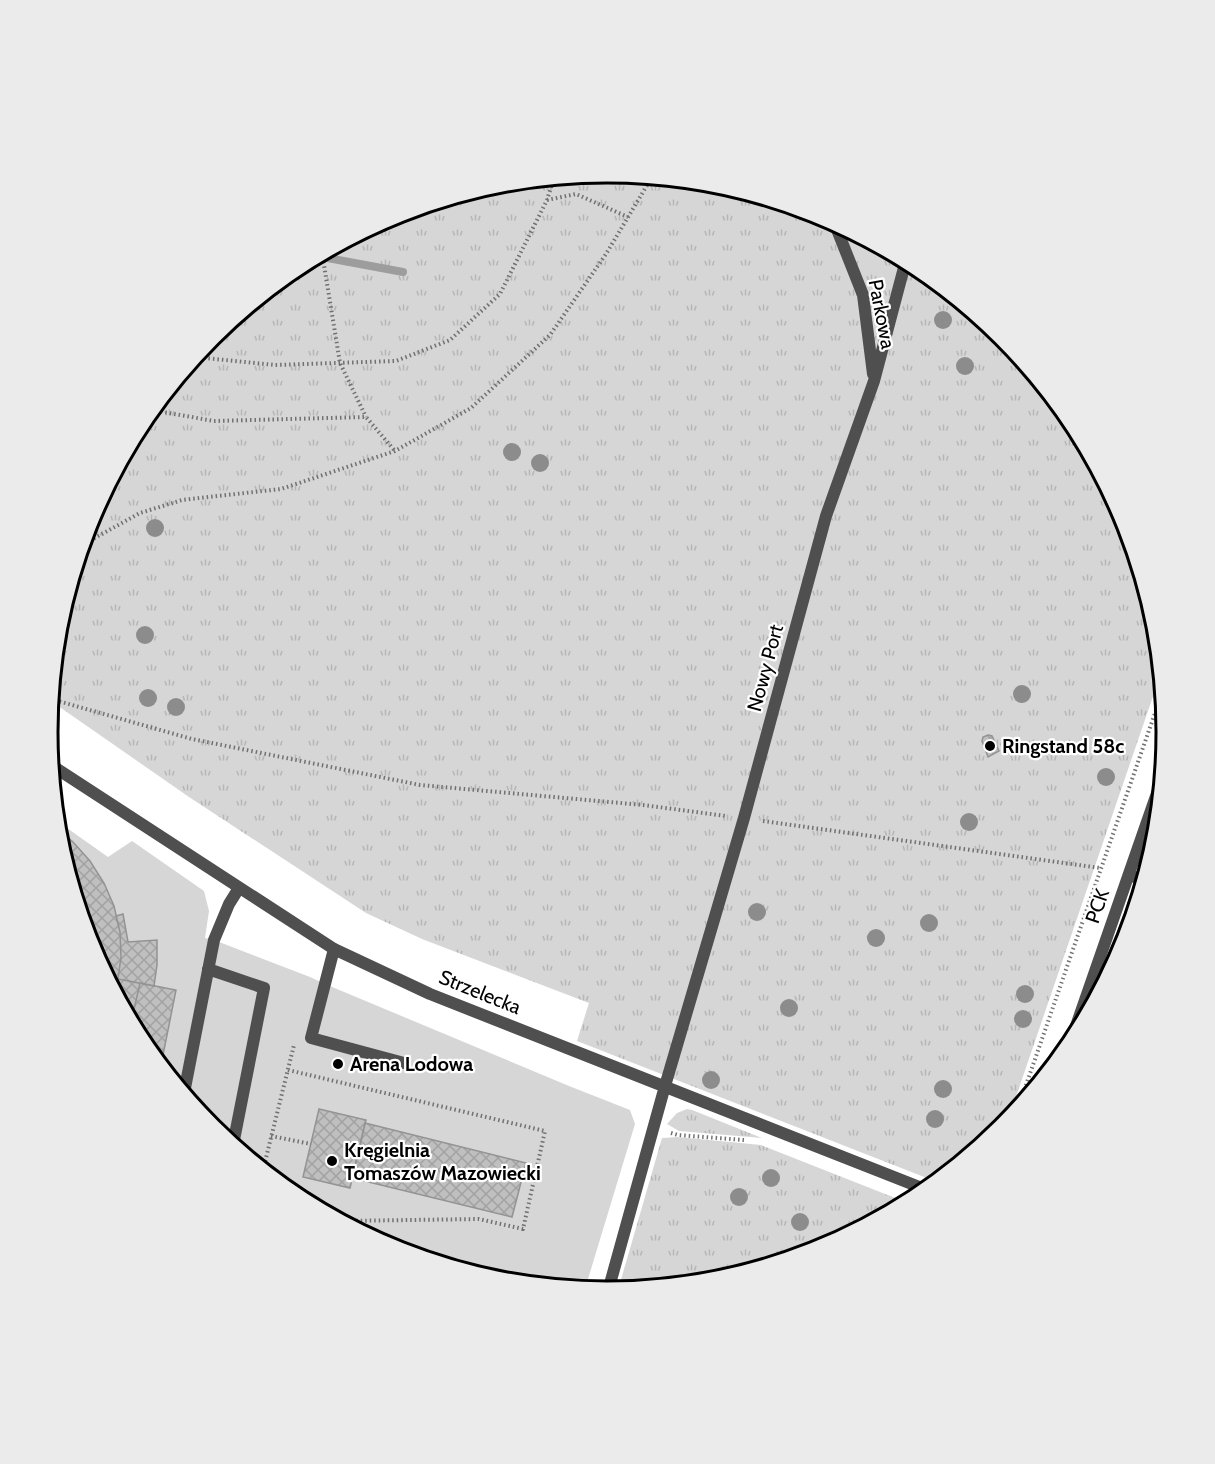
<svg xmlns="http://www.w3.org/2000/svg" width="1215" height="1464" font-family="Cabin,sans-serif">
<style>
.grass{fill:url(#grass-tufts)}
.garden{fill:#d6d6d6}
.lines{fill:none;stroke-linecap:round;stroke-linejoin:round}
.stream{stroke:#9d9d9d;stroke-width:8}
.building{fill:url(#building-cross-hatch);stroke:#939393;stroke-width:1.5}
.path{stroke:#717171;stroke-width:4;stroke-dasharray:1.5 3;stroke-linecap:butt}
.service{stroke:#4f4f4f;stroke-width:12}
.minor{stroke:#4f4f4f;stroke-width:12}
.tertiary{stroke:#4f4f4f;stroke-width:12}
.tree{fill:#8c8c8c}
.poi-dot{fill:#000;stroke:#fff;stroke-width:2}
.labels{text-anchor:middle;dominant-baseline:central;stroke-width:4.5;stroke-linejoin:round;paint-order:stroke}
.street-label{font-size:20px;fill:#000;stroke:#fff}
.poi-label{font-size:20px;font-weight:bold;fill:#000;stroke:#fff;text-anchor:start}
.rim{fill:none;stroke:#000;stroke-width:3}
</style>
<defs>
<pattern id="grass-tufts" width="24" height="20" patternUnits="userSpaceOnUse" patternTransform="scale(1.5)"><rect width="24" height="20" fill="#d6d6d6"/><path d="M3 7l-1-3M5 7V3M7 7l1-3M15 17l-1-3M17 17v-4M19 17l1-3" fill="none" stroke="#b6b6b6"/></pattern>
<pattern id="building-cross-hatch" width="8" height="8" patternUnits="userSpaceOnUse" patternTransform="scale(1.5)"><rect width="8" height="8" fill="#bfbfbf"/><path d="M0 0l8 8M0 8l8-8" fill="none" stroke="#a2a2a2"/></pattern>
</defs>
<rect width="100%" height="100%" fill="#fff"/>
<path class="grass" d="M 608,173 L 717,183 L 822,215 L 919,267 L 1003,337 L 1073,421 L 1125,518 L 1156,623 L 1161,673 L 1007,1123 L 1003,1128 L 945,1175 L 943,1175 L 937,1182 L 577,1041 L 589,1003 L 422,939 L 366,913 L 189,797 L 51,701 L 59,623 L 91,518 L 142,421 L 212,336 L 297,267 L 394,215 L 499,183 Z
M 687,1109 L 692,1110 L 762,1138 L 679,1131 L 667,1124 L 677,1113 Z
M 678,1137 L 761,1145 L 908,1203 L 821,1249 L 716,1281 L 618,1290 L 662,1138 Z"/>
<path class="garden" d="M 57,821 L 108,857 L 132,841 L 204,891 L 209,911 L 205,938 L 214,940 L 310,977 L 325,984 L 569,1086 L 630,1110 L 635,1124 L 585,1289 L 498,1281 L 393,1249 L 296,1197 L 212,1127 L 142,1043 L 90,946 L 59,841 Z"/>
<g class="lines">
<path class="stream" d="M 317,256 L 403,272"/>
</g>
<path class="building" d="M 988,735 L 992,736 L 999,751 L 988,757 L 982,741 L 983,737 Z
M 58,829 L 73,842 L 90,861 L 104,883 L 114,906 L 120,932 L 121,957 L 118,979 L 107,977 L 90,946 L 59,841 Z
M 123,914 L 128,942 L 157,940 L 157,965 L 154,986 L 118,979 L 121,957 L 120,932 L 116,916 Z
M 107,977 L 140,983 L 131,1023 Z
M 140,983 L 176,990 L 161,1065 L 142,1043 L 131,1023 Z
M 319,1109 L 366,1120 L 350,1188 L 303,1177 Z
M 365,1123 L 526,1163 L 512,1217 L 352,1178 Z"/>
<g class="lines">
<path class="path" d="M 547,200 L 576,194 L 628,217
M 322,253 L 340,363 L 366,417
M 195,357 L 275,365 L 396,361 L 450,340 L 500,294 L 547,200 L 554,178
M 152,410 L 214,421 L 366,417 L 395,451
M 82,545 L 140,513 L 182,500 L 281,489 L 395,451 L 471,408 L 550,335 L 606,254 L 652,177
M 51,699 L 192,739 L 420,785 L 643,805 L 726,816
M 763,821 L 1100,868
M 288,1070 L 545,1131 L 523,1229 L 479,1219 L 341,1221
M 1017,1111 L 1163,690
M 671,1133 L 678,1135 L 744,1140
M 271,1136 L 311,1144
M 263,1170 L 294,1045"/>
<path class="service" d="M 1129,875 L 1144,880
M 334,949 L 311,1038 L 404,1063
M 208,969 L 264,988 L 233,1145
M 184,1093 L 214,940 L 229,904 L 239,888"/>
<path class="minor" d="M 834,222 L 863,295 L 873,374
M 51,765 L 334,949 L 430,994 L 927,1190
M 608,1291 L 665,1086 L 744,818 L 826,516 L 874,381 L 906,260"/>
<path class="tertiary" d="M 1068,1049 L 1163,776"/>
</g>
<g class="tree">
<circle cx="943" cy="320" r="9"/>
<circle cx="965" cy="366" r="9"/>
<circle cx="512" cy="452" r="9"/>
<circle cx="540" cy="463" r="9"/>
<circle cx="155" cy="528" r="9"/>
<circle cx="145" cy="635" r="9"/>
<circle cx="1022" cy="694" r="9"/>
<circle cx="148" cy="698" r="9"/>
<circle cx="176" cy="707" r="9"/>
<circle cx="1106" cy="777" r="9"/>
<circle cx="969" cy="822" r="9"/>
<circle cx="757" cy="912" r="9"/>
<circle cx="929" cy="923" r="9"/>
<circle cx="876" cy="938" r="9"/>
<circle cx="1025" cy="994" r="9"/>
<circle cx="789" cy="1008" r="9"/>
<circle cx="1023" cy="1019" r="9"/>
<circle cx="711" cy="1080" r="9"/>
<circle cx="943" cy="1089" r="9"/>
<circle cx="935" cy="1119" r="9"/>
<circle cx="771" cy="1178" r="9"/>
<circle cx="739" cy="1197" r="9"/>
<circle cx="800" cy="1222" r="9"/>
</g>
<g class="poi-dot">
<circle cx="990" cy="746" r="6"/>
<circle cx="338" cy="1064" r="6"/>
<circle cx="332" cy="1161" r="6"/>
</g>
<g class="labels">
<g class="street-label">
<text transform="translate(882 314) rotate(79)">Parkowa</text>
<text transform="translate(765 668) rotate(-75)">Nowy Port</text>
<text transform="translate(1097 906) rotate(-71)">PCK</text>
<text transform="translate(480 992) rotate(22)">Strzelecka</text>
</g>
<g class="poi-label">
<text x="1002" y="746">Ringstand 58c</text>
<text x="350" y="1064">Arena Lodowa</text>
<text x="344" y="1150">Kręgielnia<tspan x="344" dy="23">Tomaszów Mazowiecki</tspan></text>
</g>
</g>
<path d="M0 0H1215V1464H0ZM58 732a549 549 0 1 1 1098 0a549 549 0 1 1-1098 0Z" fill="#ebebeb" fill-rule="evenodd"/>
<path class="rim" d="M58 732a549 549 0 1 1 1098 0a549 549 0 1 1-1098 0Z"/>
</svg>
